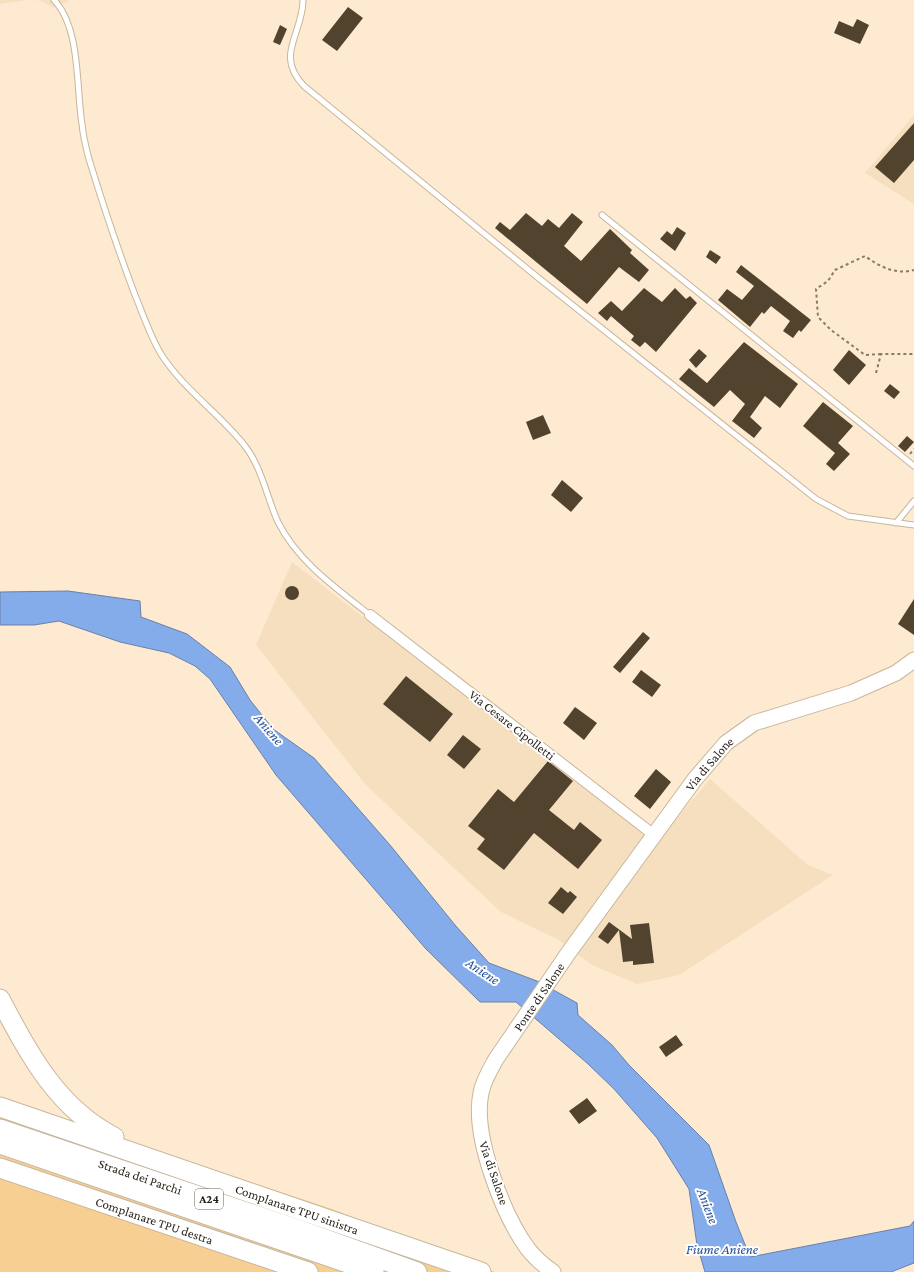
<svg xmlns="http://www.w3.org/2000/svg" width="914" height="1272" font-family="'Crimson Pro',serif">
<style>
.built{fill:#f5dfbf}
.green{fill:#f7cf93}
.water{fill:#84abea;stroke:#6881aa}
.building{fill:#51432d}
.lines{fill:none;stroke-linecap:round;stroke-linejoin:round}
.lane-casing{stroke:#c7b69c;stroke-width:7}
.street-casing{stroke:#c7b69c;stroke-width:12}
.secondary-casing{stroke:#c7b69c;stroke-width:17}
.highway-casing{stroke:#c7b69c;stroke-width:21}
.path{stroke:#887b6a;stroke-width:2;stroke-dasharray:3 3;stroke-linecap:butt}
.lane{stroke:#fff;stroke-width:5}
.street{stroke:#fff;stroke-width:10}
.secondary{stroke:#fff;stroke-width:15}
.highway{stroke:#fff;stroke-width:19}
.labels{text-anchor:middle;dominant-baseline:central;stroke-width:4;stroke-linejoin:round;paint-order:stroke}
.shield{fill:#fff;stroke:#67625c;stroke-width:1}
.shield-label{font-size:12px;font-weight:bold;fill:#261f16}
.street-label{font-size:13px;fill:#261f16;stroke:#fff}
.water-label{font-size:14px;font-style:italic;fill:#234f9a;stroke:#fff}
</style>
<rect width="100%" height="100%" fill="#fdead0"/>
<path class="built" d="M 0,0 L 28,0 L 0,4 Z
M 35,0 L 70,0 L 54,8 L 42,1 Z
M 914,115 L 914,204 L 865,173 Z
M 292,562 L 656,843 L 710,779 L 808,865 L 833,875 L 679,975 L 637,984 L 592,965 L 559,940 L 501,912 L 422,838 L 365,784 L 256,645 Z"/>
<path class="green" d="M 0,1099 L 332,1209 L 495,1272 L 0,1272 Z"/>
<path class="water" d="M 68,591 L 140,601 L 141,617 L 187,634 L 230,667 L 250,700 L 273,729 L 314,758 L 390,845 L 455,925 L 489,963 L 537,981 L 577,1003 L 578,1015 L 612,1045 L 629,1065 L 709,1145 L 736,1222 L 750,1257 L 910,1226 L 914,1221 L 914,1263 L 891,1272 L 705,1272 L 697,1245 L 689,1189 L 657,1138 L 614,1089 L 587,1063 L 516,1002 L 480,1002 L 426,949 L 276,775 L 210,679 L 195,666 L 169,653 L 120,642 L 59,621 L 34,625 L 0,625 L 0,592 Z"/>
<path class="building" d="M 348,7 L 363,18 L 337,51 L 322,40 Z
M 857,19 L 869,25 L 860,44 L 834,33 L 839,21 L 853,27 Z
M 280,25 L 287,29 L 280,45 L 273,42 Z
M 914,123 L 914,160 L 894,183 L 875,167 Z
M 526,213 L 542,226 L 548,219 L 559,228 L 572,213 L 583,222 L 564,246 L 581,261 L 610,229 L 632,250 L 630,253 L 649,270 L 639,282 L 619,267 L 587,304 L 495,228 L 500,222 L 510,230 Z
M 677,227 L 686,233 L 675,251 L 660,239 L 667,231 L 672,235 Z
M 710,250 L 721,257 L 716,264 L 706,257 Z
M 741,265 L 811,320 L 801,332 L 799,330 L 793,338 L 783,331 L 790,321 L 771,306 L 764,314 L 762,312 L 750,327 L 718,300 L 727,289 L 742,300 L 754,286 L 736,272 Z
M 644,288 L 662,302 L 675,288 L 686,299 L 690,296 L 697,303 L 656,352 L 645,342 L 640,347 L 631,340 L 634,336 L 611,316 L 607,321 L 598,313 L 611,301 L 622,311 Z
M 744,342 L 798,384 L 780,408 L 765,396 L 750,417 L 762,428 L 754,438 L 732,421 L 745,404 L 730,390 L 714,407 L 679,379 L 689,368 L 707,383 Z
M 699,349 L 707,356 L 696,368 L 689,360 Z
M 849,350 L 866,365 L 849,385 L 833,370 Z
M 890,384 L 900,392 L 894,399 L 884,391 Z
M 823,402 L 853,426 L 838,443 L 850,454 L 834,471 L 826,464 L 835,453 L 803,426 Z
M 543,415 L 551,433 L 533,440 L 526,422 Z
M 907,436 L 914,442 L 905,452 L 898,446 Z
M 562,480 L 583,498 L 571,512 L 551,495 Z
M285 593a7 7 0 1 1 14 0a7 7 0 1 1-14 0Z
M 914,599 L 914,635 L 898,624 Z
M 643,632 L 650,638 L 620,673 L 613,667 Z
M 641,670 L 661,685 L 652,697 L 632,682 Z
M 406,676 L 453,714 L 430,742 L 383,704 Z
M 575,707 L 597,723 L 584,740 L 563,723 Z
M 463,735 L 481,749 L 464,769 L 447,755 Z
M 548,761 L 573,781 L 549,810 L 574,830 L 580,822 L 602,840 L 578,869 L 534,833 L 504,870 L 477,849 L 485,839 L 468,826 L 498,789 L 514,802 Z
M 656,769 L 671,782 L 650,809 L 634,796 Z
M 561,887 L 568,893 L 570,891 L 577,897 L 563,914 L 548,903 Z
M 609,922 L 632,939 L 630,925 L 649,923 L 654,963 L 633,965 L 633,961 L 623,962 L 619,930 L 608,944 L 598,937 Z
M 676,1035 L 683,1045 L 666,1057 L 659,1047 Z
M 587,1098 L 597,1111 L 579,1124 L 569,1111 Z"/>
<g class="lines">
<g class="lane-casing">
<path id="lane" d="M 54,0 C 81,28 76,88 82,124 C 83,135 86,148 89,159 C 103,205 118,250 135,295 C 143,314 150,336 161,354 C 183,389 220,414 245,446 C 262,468 267,498 278,522 C 298,562 336,588 370,615
M 303,0 C 303,34 274,55 304,86 L 536,276 L 816,499 L 848,516 L 914,525
M 602,215 L 914,466
M 896,523 L 914,501"/>
</g>
<g class="street-casing">
<path id="street" d="M 370,615 L 654,835"/>
</g>
<g class="secondary-casing">
<g id="secondary">
<path id="s1" d="M 553,1272 C 543,1265 535,1258 528,1249 C 503,1215 472,1135 481,1093 C 483,1081 490,1070 496,1059 L 569,952 L 695,779 L 726,743 L 754,723 L 851,693 L 896,673 L 914,660"/>
</g>
</g>
<g class="highway-casing">
<g id="highway">
<path d="M 0,999 C 29,1054 57,1108 114,1137"/>
<path id="s2" d="M 0,1107 L 481,1272"/>
<path id="s3" d="M 0,1129 L 300,1230 L 417,1272"/>
<path d="M 0,1144 L 374,1272"/>
<path id="s4" d="M 0,1168 L 308,1272"/>
</g>
</g>
<path class="path" d="M 881,354 L 865,355 L 831,330 L 818,317 L 816,289 L 828,281 L 835,270 L 865,256 C 880,267 896,275 914,270
M 876,373 L 881,354 L 914,354
M 910,454 L 914,449"/>
<use href="#lane" class="lane"/>
<use href="#street" class="street"/>
<use href="#secondary" class="secondary"/>
<use href="#highway" class="highway"/>
</g>
<g class="labels">
<rect class="shield" x="195" y="1189" width="28" height="20" rx="3"/>
<g class="shield-label">
<text x="209" y="1199">A24</text>
</g>
<g class="street-label">
<text transform="translate(512 725) rotate(38)">Via Cesare Cipolletti</text>
<text stroke="none"><textPath href="#s1" startOffset="602">Via di Salone</textPath></text>
<text stroke="none"><textPath href="#s1" startOffset="313">Ponte di Salone</textPath></text>
<text transform="translate(494 1173) rotate(71)">Via di Salone</text>
<text stroke="none"><textPath href="#s3" startOffset="148">Strada dei Parchi</textPath></text>
<text stroke="none"><textPath href="#s2" startOffset="314">Complanare TPU sinistra</textPath></text>
<text stroke="none"><textPath href="#s4" startOffset="163">Complanare TPU destra</textPath></text>
</g>
<g class="water-label">
<text transform="translate(269 729) rotate(49)">Aniene</text>
<text transform="translate(483 971) rotate(33)">Aniene</text>
<text transform="translate(708 1206) rotate(69)">Aniene</text>
<text x="722" y="1249">Fiume Aniene</text>
</g>
</g>
</svg>
